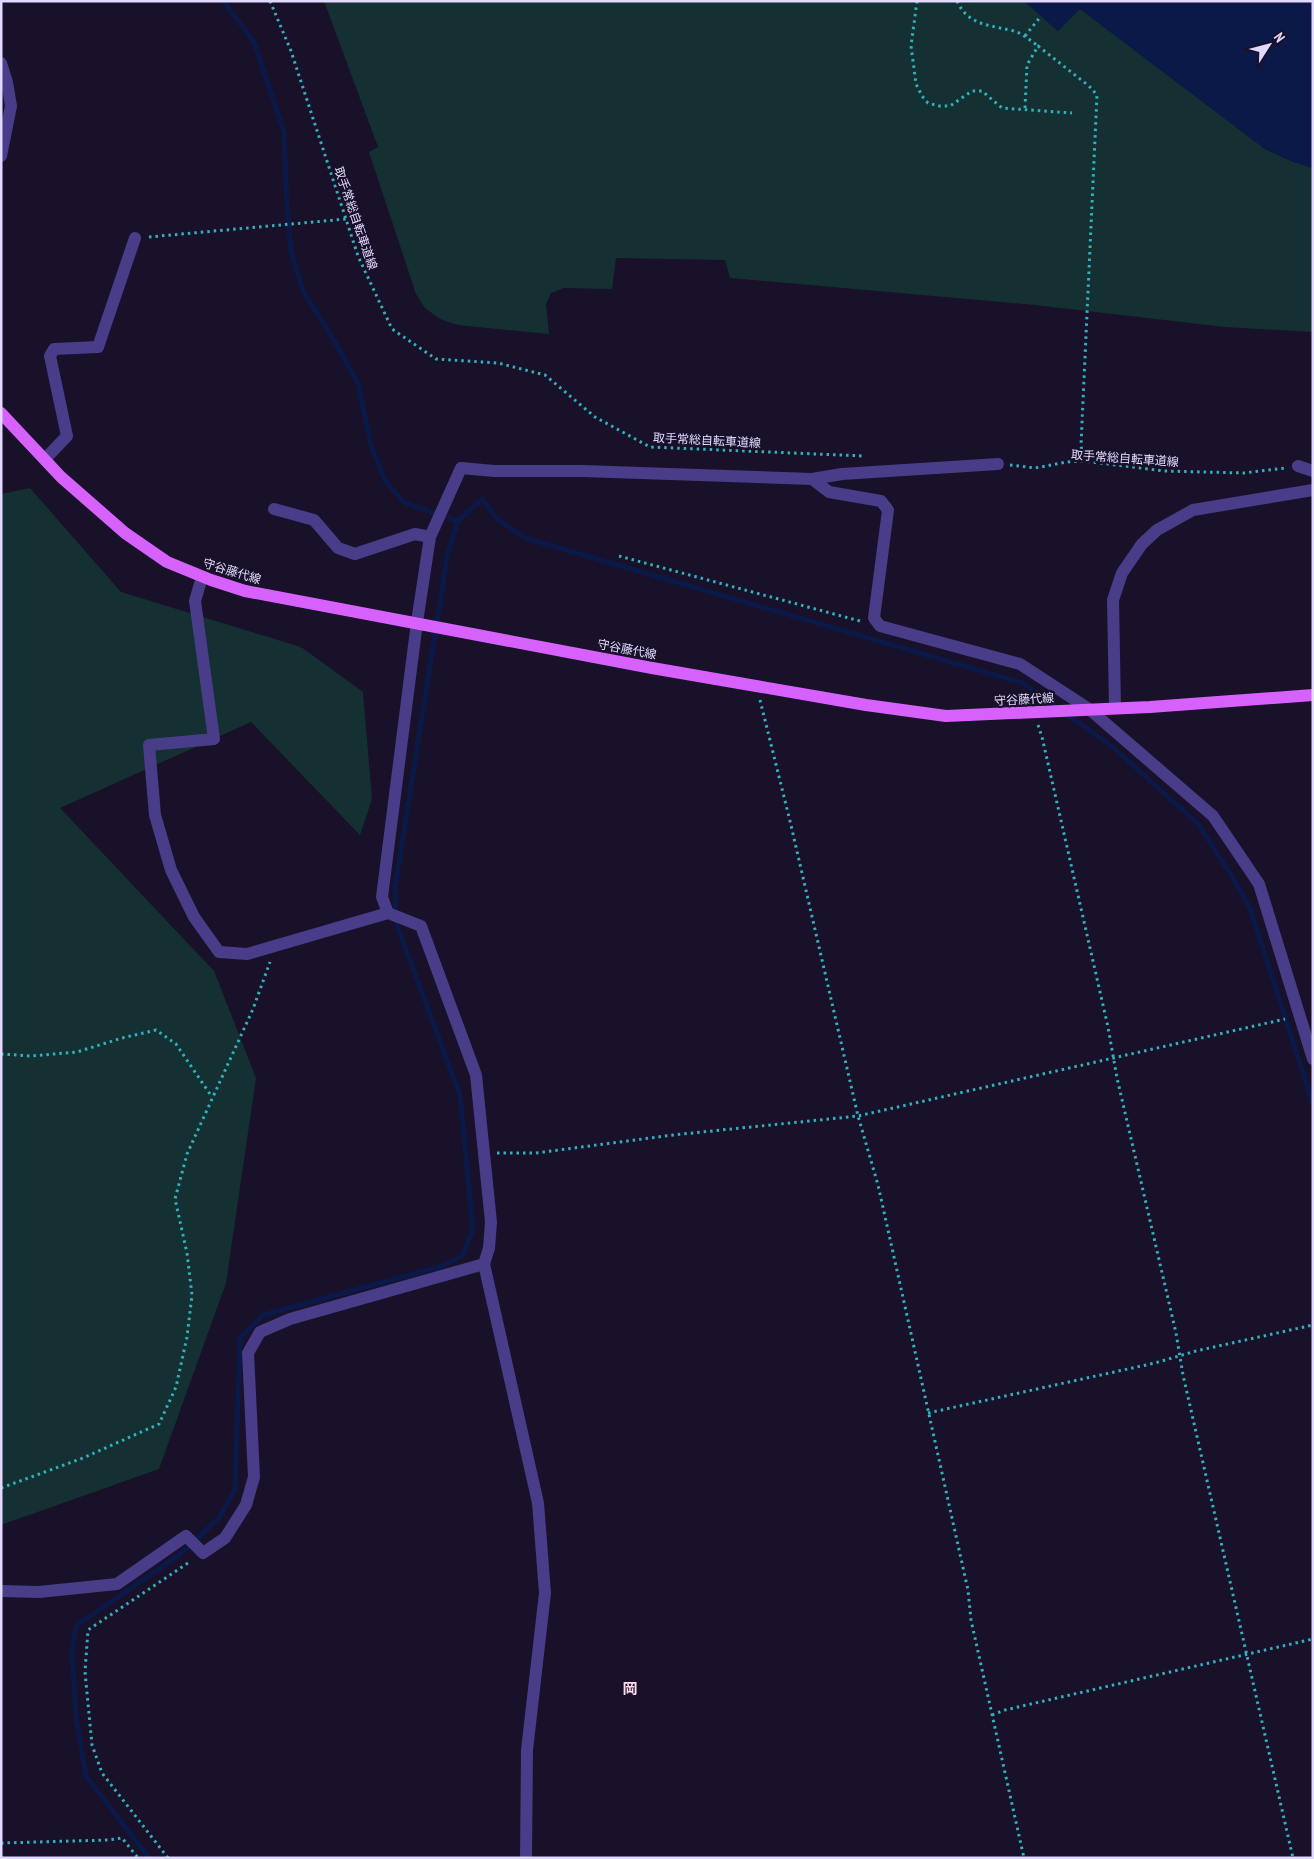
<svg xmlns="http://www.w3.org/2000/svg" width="1314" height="1859" font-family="'PT Sans Narrow','Noto Sans JP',sans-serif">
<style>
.green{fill:#143033}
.water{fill:#0b1948}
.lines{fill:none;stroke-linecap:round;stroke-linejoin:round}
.stream{stroke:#0b1948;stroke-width:5}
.path{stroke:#31b1bb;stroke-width:3;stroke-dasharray:2.5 4;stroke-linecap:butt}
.minor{stroke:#493c88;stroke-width:12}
.major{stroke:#d761fd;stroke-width:12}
.labels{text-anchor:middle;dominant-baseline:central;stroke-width:4.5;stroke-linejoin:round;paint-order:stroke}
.street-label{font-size:12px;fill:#e2d9ff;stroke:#181129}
.quarter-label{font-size:15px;font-weight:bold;fill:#ffdbed;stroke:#181129}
</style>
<rect width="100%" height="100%" fill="#181129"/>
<path class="green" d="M 324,1 L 1024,1 L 1058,31 L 1079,8 L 1265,149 L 1291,161 L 1313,168 L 1313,332 L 1225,327 L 1035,305 L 730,278 L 725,260 L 616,258 L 612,289 L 564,288 L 551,293 L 546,304 L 549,334 L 458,325 L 440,319 L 425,308 L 416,294 L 369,152 L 378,147 Z
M 30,488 L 121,592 L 301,647 L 363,692 L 372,799 L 360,835 L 251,722 L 60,808 L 214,971 L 256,1078 L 226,1283 L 159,1469 L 1,1525 L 1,494 Z"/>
<path class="water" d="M 1024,1 L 1313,1 L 1313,168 L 1291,161 L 1265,149 L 1080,9 L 1058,31 Z"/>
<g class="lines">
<path class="stream" d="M 223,1 L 254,42 L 284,132 L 287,208 L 291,251 L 303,291 L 338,347 L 358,384 L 371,445 L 385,481 L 405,503 L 458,521
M 1065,713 L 1113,747 L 1198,824 L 1233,878 L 1250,908 L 1313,1104
M 149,1858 L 86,1776 L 76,1717 L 72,1652 L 76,1626 L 179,1555 L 218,1519 L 235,1490 L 240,1338 L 263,1315 L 442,1266 L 463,1255 L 473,1229 L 460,1095 L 396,923 L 395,888 L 448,552 L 458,521 L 482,499 L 497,519 L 525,538 L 1023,683 L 1058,708"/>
<path class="path" d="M 270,1 L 291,51 L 358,256 L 392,329 L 436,359 L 498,363 L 545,375 L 595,417 L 650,447 L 864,456
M 917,1 L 911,46 L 916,84 L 922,96 L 928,103 L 939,106 L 950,106 L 972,91 L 982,91 L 1002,108 L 1072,113
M 957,1 C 968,26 991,25 1014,31 C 1023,34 1030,40 1038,46
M 1025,36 L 1041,16
M 1025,108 L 1027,65 L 1038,46 L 1089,86 L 1097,95 L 1081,445 L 1083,461
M 149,237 L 346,219
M 1010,465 L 1035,468 L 1067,462 L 1083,461 L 1165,471 L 1244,473 L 1285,468
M 619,556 L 860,621
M 760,700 L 790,821 L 858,1116 L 878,1185 L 968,1590 L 971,1620 L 1024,1858
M 1038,725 L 1042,737 L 1108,1027 L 1117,1078 L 1176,1333 L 1183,1375 L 1293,1858
M 1,1054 L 31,1056 L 77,1052 L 122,1038 L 156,1030 L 176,1044 L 212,1097
M 497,1153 L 536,1153 L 673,1135 L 858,1116 L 1285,1019
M 928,1413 L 1155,1363 L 1196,1351 L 1313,1325
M 1,1488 L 83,1458 L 159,1424 L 176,1387 L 187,1337 L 192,1295 L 187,1253 L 175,1199 L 187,1154 L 253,1009 L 270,962
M 992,1715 L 1005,1710 L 1313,1639
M 1,1843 L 108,1840 L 122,1838 L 138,1858
M 168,1858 L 102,1773 L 92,1745 L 85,1672 L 88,1630 L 191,1561"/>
<path class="minor" d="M 1,63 L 7,82 L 11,106 L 1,156
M 45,459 L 67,436 L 50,356 L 54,349 L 98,347 L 135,238
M 1298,466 L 1313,471
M 812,479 L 829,492 L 881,501 L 888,510 L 874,618 L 880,626 L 1020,664 L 1089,709 L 1213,816 L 1259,884 L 1313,1059
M 274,509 L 314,520 L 338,548 L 355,554 L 415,534 L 430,537
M 202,577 L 195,601 L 214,739 L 149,745 L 155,815 L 171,870 L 194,917 L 219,952 L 247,954 L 388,913
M 1115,708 L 1113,600 L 1122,573 L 1142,544 L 1157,530 L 1193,510 L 1313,490
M 1,1591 L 39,1592 L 117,1584 L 186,1536 L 203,1553 L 225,1538 L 246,1505 L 254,1477 L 248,1353 L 260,1332 L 290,1319 L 484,1264
M 526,1858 L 527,1750 L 545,1593 L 538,1503 L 484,1264 L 489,1248 L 491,1222 L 476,1075 L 421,926 L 388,913 L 382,897 L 417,622 L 430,537 L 461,468 L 494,471 L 583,471 L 812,479 L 842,474 L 998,464"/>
<path class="major" d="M 1,413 L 61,477 L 125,533 L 167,562 L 211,580 L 245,591 L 652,668 L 866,705 L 946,716 L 1150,707 L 1313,695"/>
</g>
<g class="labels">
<g class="street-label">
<text transform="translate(356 218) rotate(71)">取手常総自転車道線</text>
<text transform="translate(707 440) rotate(3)">取手常総自転車道線</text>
<text transform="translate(1125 458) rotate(4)">取手常総自転車道線</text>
<text transform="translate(232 571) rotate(17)">守谷藤代線</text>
<text transform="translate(627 649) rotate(11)">守谷藤代線</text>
<text transform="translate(1024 699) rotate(-3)">守谷藤代線</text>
</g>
<g class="quarter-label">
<text x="630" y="1688">岡</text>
</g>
</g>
<rect width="1314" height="1859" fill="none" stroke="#e2d9ff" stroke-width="5"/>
<g transform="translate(1269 45) rotate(54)" stroke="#181129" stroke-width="4" paint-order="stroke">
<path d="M0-4L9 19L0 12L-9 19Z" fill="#e2d9ff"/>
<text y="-8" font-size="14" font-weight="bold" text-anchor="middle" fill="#e2d9ff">N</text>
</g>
</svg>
